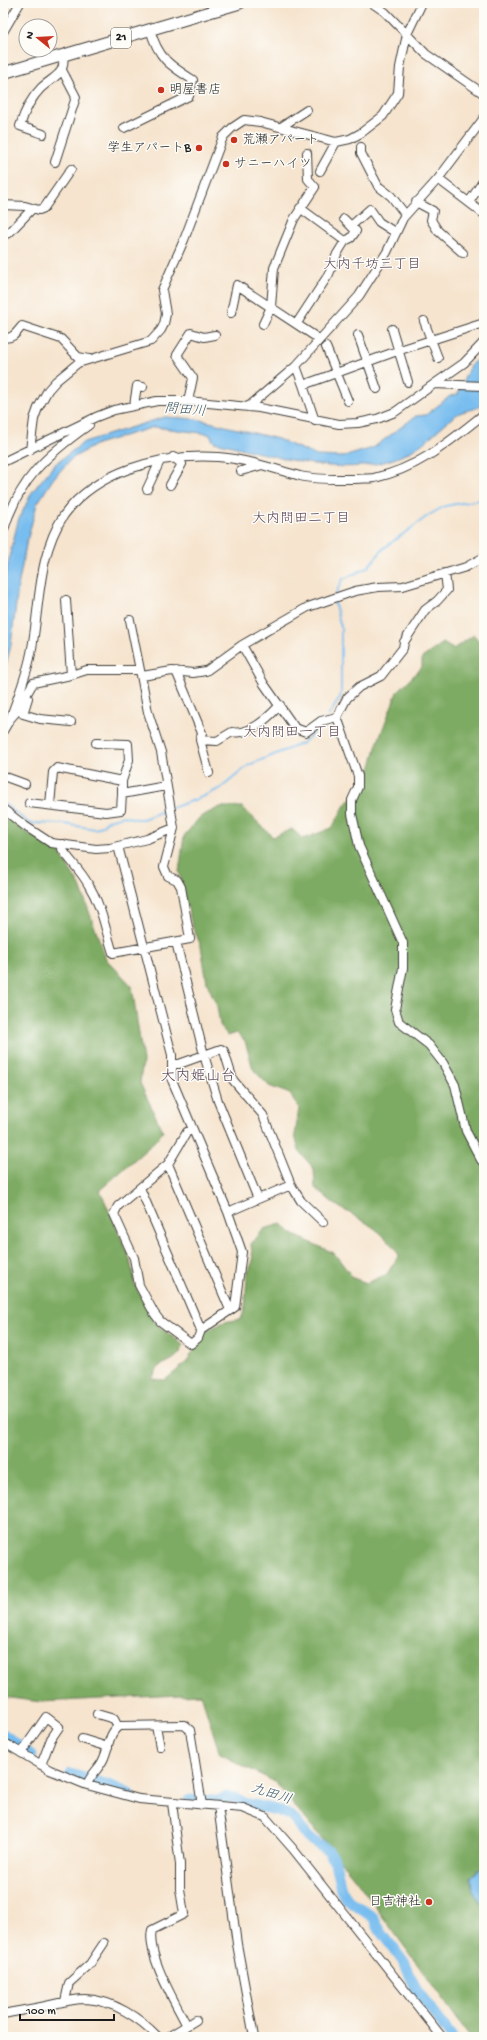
<svg xmlns="http://www.w3.org/2000/svg" width="487" height="2040" font-family="'Gochi Hand','Klee One',sans-serif">
<style>
.forest{fill:#7eab64;stroke:#4d6440}
.water{fill:#78bdef;stroke:#4a6c86}
.lines{fill:none;stroke-linecap:round;stroke-linejoin:round}
.stream{stroke:#78bdef;stroke-width:2}
.river{stroke:#78bdef;stroke-width:11}
.minor-casing{stroke:#3d3a37;stroke-width:10}
.major-casing{stroke:#3d3a37;stroke-width:13}
.minor{stroke:#fff;stroke-width:8}
.major{stroke:#fff;stroke-width:11}
.poi-dot{fill:#c8321e;stroke:#fdfcf7;stroke-width:1.5}
.labels{text-anchor:middle;dominant-baseline:central;stroke-width:3;stroke-linejoin:round;paint-order:stroke}
.shield{fill:#fdfcf7;stroke:#605f5e;stroke-width:1}
.shield-label{font-size:12px;font-weight:bold;fill:#1c1c1c}
.poi-label{font-size:13px;fill:#1c1c1c;stroke:#fdfcf7;text-anchor:start}
.neighbourhood-label{font-size:14px;fill:#594558;stroke:#fdfcf7}
.water-label{font-size:14px;font-style:italic;fill:#415c70;stroke:#fdfcf7}
.quarter-label{font-size:15px;fill:#594558;stroke:#fdfcf7}
</style>
<rect width="100%" height="100%" fill="#fdfcf7"/>
<filter id="ink" filterUnits="userSpaceOnUse"><feTurbulence type="fractalNoise" baseFrequency=".025" numOctaves="2"/><feDisplacementMap in="SourceGraphic" scale="8" xChannelSelector="R" yChannelSelector="G"/><feConvolveMatrix kernelMatrix="1 2 1 2 8 2 1 2 1" color-interpolation-filters="sRGB"/></filter>
<filter id="wash" filterUnits="userSpaceOnUse"><feTurbulence type="fractalNoise" baseFrequency=".012" numOctaves="4" result="noise"/><feDisplacementMap in="SourceGraphic" scale="16" xChannelSelector="R" yChannelSelector="G"/><feGaussianBlur stdDeviation="0.9" result="paint"/><feColorMatrix in="noise" values="0 0 0 0 0 0 0 0 0 0 0 0 0 0 0 0 0 1.4 0 .05"/><feComposite in="paint" operator="in"/></filter>
<g filter="url(#wash)">
<rect width="100%" height="100%" fill="#f6e4ce"/>
<path class="forest" d="M 474,635 L 484,647 L 484,2037 L 475,2037 L 468,2034 L 356,1880 L 275,1782 L 220,1754 L 201,1694 L 41,1702 L 3,1697 L 3,812 L 18,827 L 59,852 L 80,886 L 106,959 L 132,986 L 143,1061 L 140,1083 L 163,1132 L 150,1146 L 100,1190 L 130,1259 L 135,1285 L 154,1322 L 183,1345 C 180,1357 171,1361 159,1366 L 152,1379 L 165,1380 L 186,1363 L 206,1331 L 224,1322 L 241,1319 L 245,1308 L 247,1275 L 253,1261 L 251,1244 L 264,1229 L 281,1224 L 294,1235 L 334,1253 L 353,1278 L 367,1283 L 387,1274 L 399,1255 C 381,1228 366,1223 339,1207 C 331,1202 323,1194 315,1188 L 314,1169 L 299,1151 L 295,1135 L 299,1108 L 290,1094 L 269,1086 L 253,1069 L 245,1041 L 237,1033 L 228,1036 L 220,1025 L 217,1006 L 207,983 L 201,946 L 192,925 L 179,872 L 184,836 L 200,817 L 220,807 L 242,807 L 273,837 L 292,829 L 303,839 L 332,828 L 345,805 L 368,777 L 377,744 L 397,692 L 422,667 L 422,658 L 443,643 L 453,649 Z"/>
<path class="water" d="M 484,354 L 484,403 C 476,411 465,409 456,415 C 440,426 428,442 411,451 C 350,485 277,455 214,442 L 209,434 L 154,427 L 97,444 L 71,459 L 53,479 L 37,504 L 26,545 L 18,587 L 11,645 L 3,677 L 3,585 L 18,521 L 32,492 L 54,465 L 84,442 L 165,417 L 197,419 L 278,439 L 317,456 L 343,457 L 373,448 L 416,416 L 426,415 L 450,396 L 458,394 L 470,365 Z
M 480,1869 L 484,1872 L 484,1907 C 476,1897 471,1890 471,1877 Z"/>
<g class="lines">
<path class="stream" d="M 335,595 L 343,579 L 367,568 L 384,548 L 429,515 L 445,506 L 484,499
M 328,716 L 340,698 L 341,692 L 341,627 L 334,601
M 3,803 L 29,823 L 65,824 L 95,829 L 102,826 L 107,821 L 112,819 L 123,816 L 137,819 L 143,819 L 168,809
M 172,808 L 202,797 L 221,788 L 249,765 L 303,743 L 319,727"/>
<path class="river" d="M 3,1734 L 31,1755
M 70,1774 L 109,1785 L 129,1794
M 190,1800 L 218,1801 L 227,1797 L 236,1798 L 244,1803 L 277,1810 L 291,1816 L 309,1838 L 329,1852 L 335,1862 L 341,1890 L 348,1900 L 374,1918 L 381,1932 L 405,1964 L 416,1989 L 452,2037"/>
</g>
</g>
<g filter="url(#ink)">
<g class="lines">
<g class="minor-casing">
<path id="minor" d="M 372,3 L 385,12 L 426,54 L 484,94
M 3,32 L 20,3
M 281,127 L 307,110
M 124,128 L 189,96 L 193,80 C 169,65 158,58 150,29
M 43,134 L 20,126 C 24,113 31,98 41,88 C 54,76 66,75 63,55
M 361,147 L 361,153 L 378,186 L 391,196 L 405,214
M 55,162 L 76,97 L 62,70
M 320,171 L 336,142
M 438,179 L 484,214
M 416,202 L 433,211 L 431,220 L 438,231 L 463,253
M 469,202 L 484,180
M 3,205 L 25,206 L 39,210 L 44,208 L 71,169
M 300,208 L 345,241
M 351,226 L 370,209 L 379,222 L 396,233
M 3,235 L 9,233 L 33,208
M 231,313 L 237,285 L 319,339
M 424,321 L 438,358
M 297,323 L 329,274 L 337,254 L 345,241 L 351,238 L 356,231 L 344,219
M 263,324 L 271,307 L 274,268 L 294,219 L 315,187 L 308,179 L 307,153
M 392,329 L 408,382
M 358,335 L 377,389
M 3,338 C 13,339 16,333 22,326 L 61,339 L 78,357 L 89,359
M 326,347 L 348,401
M 296,366 L 303,385 L 400,350 L 484,323
M 434,384 L 464,363 L 484,342
M 303,385 L 315,421
M 188,401 L 193,378 L 177,355 L 191,333 L 204,337 L 215,335
M 134,405 L 137,386 L 143,387
M 248,407 L 296,366 L 359,296 L 387,252 L 403,218 L 438,179 L 484,118
M 30,450 L 34,419 L 38,408 L 48,390 L 56,381 L 78,363 L 151,341 L 161,330 L 164,324 L 166,314 L 162,290 L 184,240 L 223,137 L 232,128 L 244,120 L 260,122 L 336,142 L 350,139 L 361,133 L 383,116 L 398,93 L 400,67 L 407,34 L 422,3
M 3,462 L 96,417 L 114,410 L 157,401 L 188,401 L 259,408 L 339,424 L 358,423 L 377,419 L 395,412 L 434,384 L 484,386
M 241,471 L 259,466
M 170,485 L 182,464 L 173,457
M 147,489 L 160,461
M 3,532 C 19,480 45,456 89,425
M 445,573 L 447,590 L 437,601 L 425,610 L 404,642 L 403,648 L 381,676 L 359,687 L 347,698 L 337,717 L 358,776 L 358,787 L 352,800 L 352,814 L 359,846 L 403,943 L 403,968 L 395,1009 L 399,1022 L 429,1045 L 443,1063 L 455,1085 L 466,1131 L 481,1160 L 484,1163
M 66,600 L 71,675
M 130,620 L 140,670
M 242,645 L 264,684 L 295,728 L 306,732 L 321,721 L 337,717
M 176,671 L 202,733 L 200,740 L 209,773
M 142,676 L 172,671 L 193,673 L 206,671 L 242,645 L 308,607 L 355,591 L 378,587 L 403,586 L 466,567 L 484,557
M 28,698 L 23,714 L 40,719 L 71,722
M 10,719 C 18,696 28,673 32,648 C 40,604 38,554 64,515 C 80,493 104,478 129,469 C 157,459 188,455 218,457 C 246,459 274,469 300,476 C 317,480 337,479 354,479 C 361,478 368,479 374,478 C 419,468 449,442 484,414
M 3,731 L 10,719 L 17,711 L 33,683 L 71,675 L 87,670 L 140,670 L 148,712 L 161,752 L 174,828 L 164,867 L 168,876 L 177,880 L 181,887 L 190,939 L 113,953 C 105,929 102,906 88,884 C 81,871 70,861 62,849 L 63,844
M 200,740 L 217,741 L 232,732 C 249,736 269,717 280,705
M 96,743 L 128,744 L 129,760 L 122,781 L 122,794
M 3,776 L 25,784
M 29,803 L 106,812 L 121,810 L 122,794 L 166,786
M 50,805 L 53,772 L 57,768 L 122,781
M 3,809 L 25,826 L 51,843 L 96,849 L 110,848 L 147,839 L 174,828
M 118,846 L 172,1055 L 172,1080 L 228,1212 L 258,1199 L 218,1101 L 204,1055 L 176,942
M 172,1064 L 179,1064 L 221,1049 L 224,1051 L 233,1080 L 263,1115 L 291,1185 L 301,1201 L 323,1222
M 192,1130 L 187,1132 L 168,1164 L 118,1206 L 114,1214 L 134,1258 L 139,1285 L 154,1313 L 160,1321 L 191,1344 L 198,1338 L 201,1330 L 235,1307 L 242,1252 L 228,1212
M 168,1164 L 230,1310
M 140,1188 L 201,1330
M 258,1199 L 291,1185
M 97,1714 L 114,1719 L 118,1727
M 156,1726 L 160,1747
M 82,1739 L 108,1747
M 3,1742 L 50,1770 L 87,1785 L 139,1799 L 243,1808 L 265,1817 L 293,1849 L 442,2037
M 21,1753 L 46,1717 L 59,1727 L 51,1739 L 41,1765
M 87,1785 C 90,1775 99,1769 103,1760 C 109,1749 108,1733 119,1726 L 184,1725 L 190,1730 L 202,1805
M 172,1803 L 180,1864 L 180,1889 L 184,1914 L 152,1930 C 146,1954 175,2002 186,2024
M 218,1806 L 237,1944 L 254,2037
M 65,2001 L 69,1983 L 90,1964 L 104,1943
M 3,2014 C 17,2011 32,2009 46,2006 C 59,2003 72,1999 85,1999 C 113,2000 140,2018 158,2037
M 168,2037 L 196,2020"/>
</g>
<g class="major-casing">
<path id="major" d="M 3,73 L 240,3"/>
</g>
<use href="#minor" class="minor"/>
<use href="#major" class="major"/>
</g>
</g>
<g class="poi-dot">
<circle cx="161" cy="90" r="4"/>
<circle cx="234" cy="140" r="4"/>
<circle cx="199" cy="148" r="4"/>
<circle cx="226" cy="164" r="4"/>
<circle cx="429" cy="1902" r="4"/>
</g>
<g class="labels">
<rect class="shield" x="111" y="28" width="20" height="20" rx="3"/>
<g class="shield-label">
<text x="121" y="38">21</text>
</g>
<g class="poi-label">
<text x="169" y="90">明屋書店</text>
<text x="242" y="140">荒瀬アパート</text>
<text x="191" y="148" text-anchor="end">学生アパートB</text>
<text x="234" y="164">サニーハイツ</text>
<text x="421" y="1902" text-anchor="end">日吉神社</text>
</g>
<g class="neighbourhood-label">
<text x="372" y="265">大内千坊三丁目</text>
<text x="301" y="519">大内問田二丁目</text>
<text x="292" y="733">大内問田一丁目</text>
</g>
<g class="water-label">
<text transform="translate(185 411) rotate(5)">問田川</text>
<text transform="translate(271 1795) rotate(18)">九田川</text>
</g>
<g class="quarter-label">
<text x="198" y="1077">大内姫山台</text>
</g>
</g>
<rect width="487" height="2040" fill="none" stroke="#fdfcf7" stroke-width="16"/>
<g transform="translate(38 38) rotate(288)"><circle r="19" fill="#fdfcf7" stroke="#a3a29f"/>
<path d="M0-3L7 15L0 10L-7 15Z" fill="#c8321e"/>
<text y="-6" font-size="11" font-weight="bold" text-anchor="middle" fill="#1c1c1c">N</text>
</g>
<path d="M20 2014v6h94v-6" fill="none" stroke="#1c1c1c" stroke-width="2"/>
<text x="26" y="2014" font-size="12" fill="#1c1c1c" stroke="#fdfcf7" stroke-width="3" paint-order="stroke">100 m</text>
</svg>
